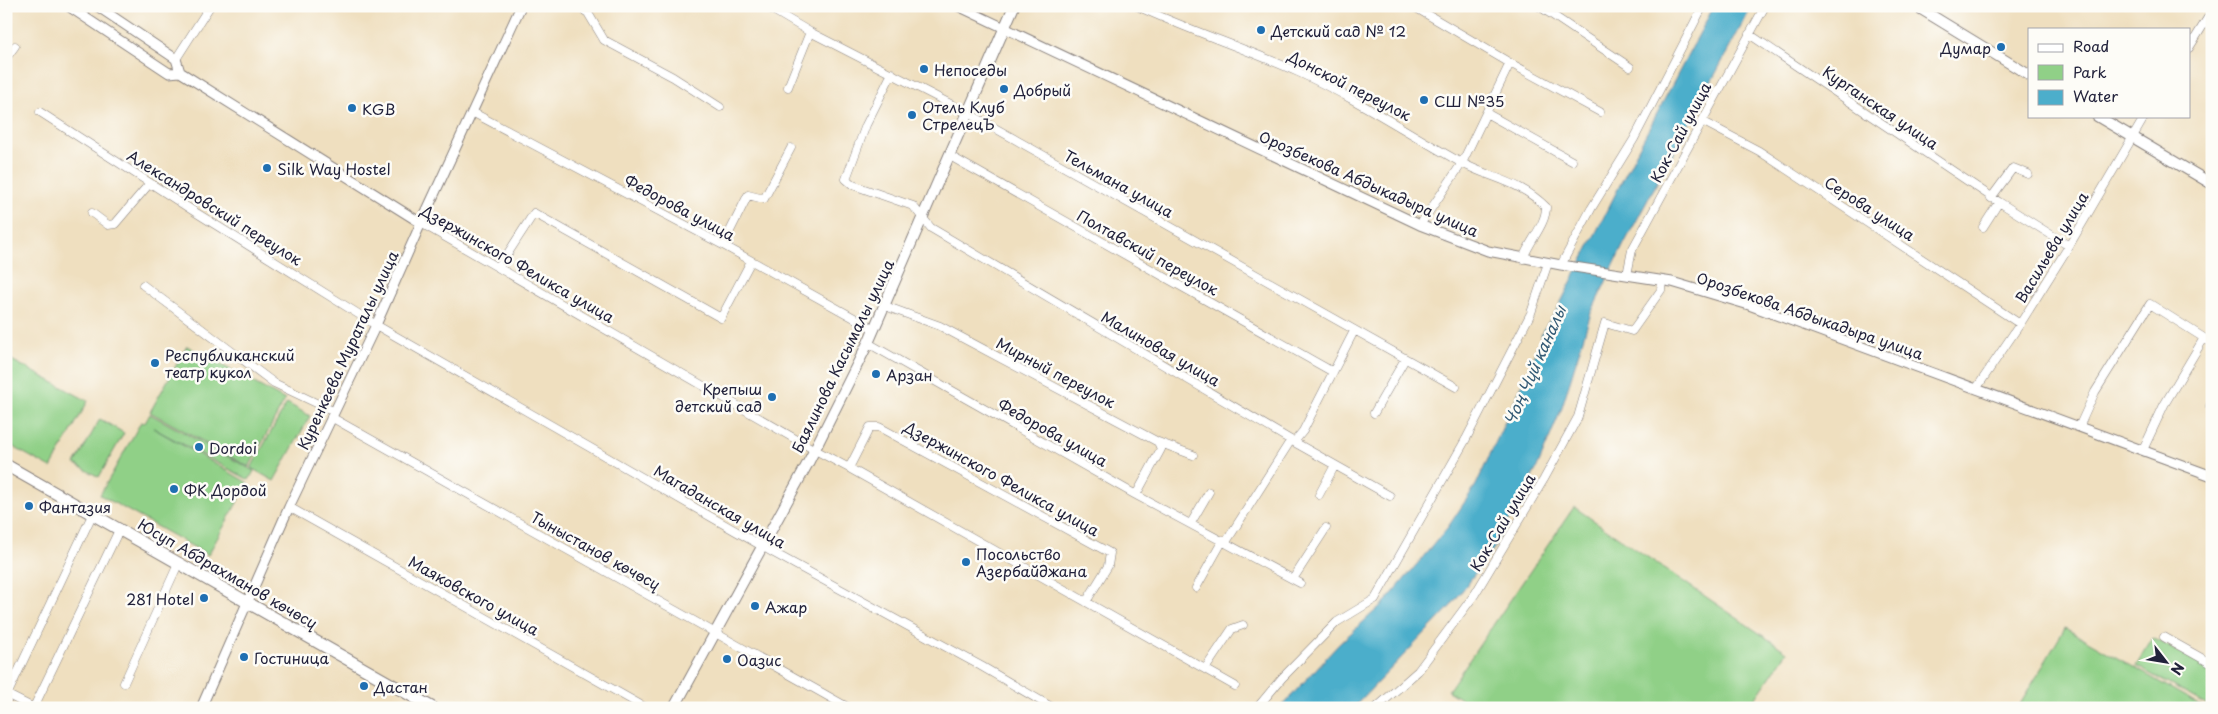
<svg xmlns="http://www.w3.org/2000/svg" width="2218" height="714" font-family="'Playpen Sans',sans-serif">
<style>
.green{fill:#90d087;stroke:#597961}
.water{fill:#4caecb;stroke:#376883}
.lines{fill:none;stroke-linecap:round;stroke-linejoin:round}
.minor-casing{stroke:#88807d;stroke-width:9}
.tertiary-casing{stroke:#88807d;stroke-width:11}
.secondary-casing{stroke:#88807d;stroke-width:12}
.primary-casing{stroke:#88807d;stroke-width:13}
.minor{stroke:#fff;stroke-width:8}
.tertiary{stroke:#fff;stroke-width:9}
.secondary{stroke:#fff;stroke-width:10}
.primary{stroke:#fff;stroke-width:11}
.poi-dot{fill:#1f6fb2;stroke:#fdfcf7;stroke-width:2}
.labels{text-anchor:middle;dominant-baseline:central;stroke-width:5;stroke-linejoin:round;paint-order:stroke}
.poi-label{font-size:15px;fill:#22223b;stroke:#fdfcf7;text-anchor:start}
.street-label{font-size:15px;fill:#22223b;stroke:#fdfcf7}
.water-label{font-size:16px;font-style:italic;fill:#335a75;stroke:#fdfcf7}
</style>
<rect width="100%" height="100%" fill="#fdfcf7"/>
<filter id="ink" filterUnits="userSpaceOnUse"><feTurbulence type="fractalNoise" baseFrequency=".02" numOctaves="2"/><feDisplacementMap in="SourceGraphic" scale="10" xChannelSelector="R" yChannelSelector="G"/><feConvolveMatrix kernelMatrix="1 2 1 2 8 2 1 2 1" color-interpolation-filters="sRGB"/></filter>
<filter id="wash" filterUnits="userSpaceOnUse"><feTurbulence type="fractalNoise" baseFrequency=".0096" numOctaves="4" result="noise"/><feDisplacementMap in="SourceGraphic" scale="20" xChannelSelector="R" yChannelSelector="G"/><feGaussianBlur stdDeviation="1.12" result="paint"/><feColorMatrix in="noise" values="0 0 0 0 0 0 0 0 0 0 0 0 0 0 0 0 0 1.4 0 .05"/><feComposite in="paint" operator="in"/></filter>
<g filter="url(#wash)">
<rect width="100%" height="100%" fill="#efdfbf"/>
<path class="green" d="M 187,346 L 285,400 L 249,467 L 150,412 Z
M 6,357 L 88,401 L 51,468 L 6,443 Z
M 287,403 L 310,416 L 274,481 L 251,468 Z
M 150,414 L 254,471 L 249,480 L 153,428 L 248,483 L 208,555 L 100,495 L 141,422 L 145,423 Z
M 100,419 L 124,433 L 99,477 L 75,464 Z
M 1574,507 L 1787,652 L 1749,708 L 1475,708 L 1448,691 Z
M 2065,628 L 2205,708 L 2018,708 Z
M 2153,638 L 2212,671 L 2212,708 L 2136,666 Z"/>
<path class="water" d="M 1714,6 L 1752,6 L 1624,244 L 1591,313 L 1561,410 L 1537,468 L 1494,548 L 1450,607 L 1353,708 L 1280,708 L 1339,644 L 1387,600 L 1448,527 L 1476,485 L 1533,361 L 1543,330 L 1557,310 L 1637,151 Z"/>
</g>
<g filter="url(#ink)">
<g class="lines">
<g class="minor-casing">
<path id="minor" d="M 577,6 L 588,13 L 604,40 L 673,77 L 720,107
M 766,6 L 810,32 L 968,113 L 1456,387
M 1137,6 C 1190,31 1245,48 1298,72 C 1354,97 1406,132 1460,162 C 1491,179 1519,180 1546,207 C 1546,225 1529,241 1523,259
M 1413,6 L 1510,63 L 1600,112
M 1539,6 L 1630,67
M 1749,34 L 1999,202 L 1983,227
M 2189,48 L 2212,11
M 6,58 L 15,46
M 176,59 L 210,6
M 892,73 L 866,125 L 846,179 L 853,185 L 913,206 L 931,228 L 1294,442 L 1390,496
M 788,87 L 810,32
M 40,112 L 195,212 L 376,325 L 774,553 L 981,666 L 1053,708
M 472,112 L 723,245 L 874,329
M 1486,113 L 1572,161
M 1702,121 L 1759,151 L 2020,324
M 950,156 L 1333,372
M 1991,198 L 2013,168 L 2028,174
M 1999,202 L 2069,246
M 92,213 L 108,225 L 115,224 L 150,183
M 421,223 L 804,444 L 849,468 L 1235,686
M 1420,225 L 1462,163 L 1510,63
M 723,245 L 748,195 L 764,199 L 791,148
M 1561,265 L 1591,209 L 1634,139 L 1703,6
M 499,267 L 534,213 L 721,318 L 751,261
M 1627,275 L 1632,250 L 1765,6
M 143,285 L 274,383 L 333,411
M 885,306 L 940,326 L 1158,442 L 1161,449 L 1136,495
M 868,343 L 1136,495 L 1300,583
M 1976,389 L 2020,324 L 2069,246 L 2145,116
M 2210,406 L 2212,403
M 1374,413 L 1405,359
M 331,417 L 849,708
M 2079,427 L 2095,392 L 2150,304 L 2212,343
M 1158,442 L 1193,455
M 1294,442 L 1303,431 L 1354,331
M 2143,450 L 2164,405 L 2204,338
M 849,468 L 870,427 L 879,427 L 1110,553 L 1108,566 L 1086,602
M 1319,495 L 1335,465
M 289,507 L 646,708
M 1191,523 L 1209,492
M 1226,542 L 1291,440
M 1293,579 L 1326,528
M 1196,588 L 1223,540
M 2164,637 L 2212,664
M 1205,669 L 1232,629 L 1243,625
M 124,683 L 179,562
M 6,694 L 34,708
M 7,695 L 93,513
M 34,707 L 120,528
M 1257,708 L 1282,678 L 1337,622 L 1375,599 L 1466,439 L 1531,313 L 1548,263
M 1376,708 L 1418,671 L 1475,594 L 1544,479 L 1578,417 L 1605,323 L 1632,331 L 1661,290 L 1662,281"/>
</g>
<g class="tertiary-casing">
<path id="tertiary" d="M 68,6 L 169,73 L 180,72 L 421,223
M 97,6 L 176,59 L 180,72
M 958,6 L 1420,225 L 1488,251 L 1561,265 L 1672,282 L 1749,305 L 2212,476
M 201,708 L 289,507 L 376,325 L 421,223 L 521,6"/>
</g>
<g class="secondary-casing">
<path id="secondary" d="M 1916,6 L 2029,75
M 2097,116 L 2212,184
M 674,708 L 809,461 L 868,343 L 1014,6"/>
</g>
<g class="primary-casing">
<path id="primary" d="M 6,465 L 433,708"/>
</g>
<use href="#minor" class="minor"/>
<use href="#tertiary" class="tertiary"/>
<use href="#secondary" class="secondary"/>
<use href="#primary" class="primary"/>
</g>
</g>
<g class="poi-dot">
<circle cx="1261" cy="30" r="5"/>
<circle cx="2001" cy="47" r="5"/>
<circle cx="924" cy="69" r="5"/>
<circle cx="1004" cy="89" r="5"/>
<circle cx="1424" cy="100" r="5"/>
<circle cx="352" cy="108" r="5"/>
<circle cx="912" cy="115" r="5"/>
<circle cx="267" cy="168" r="5"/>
<circle cx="155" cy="363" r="5"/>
<circle cx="876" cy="374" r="5"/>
<circle cx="772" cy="397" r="5"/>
<circle cx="199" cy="447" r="5"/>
<circle cx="174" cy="489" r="5"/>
<circle cx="29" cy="506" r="5"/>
<circle cx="966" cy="562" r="5"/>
<circle cx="204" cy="598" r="5"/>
<circle cx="755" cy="606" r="5"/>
<circle cx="244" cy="657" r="5"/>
<circle cx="727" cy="659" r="5"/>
<circle cx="364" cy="686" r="5"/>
</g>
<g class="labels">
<g class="poi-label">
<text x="1271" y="30">Детский сад № 12</text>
<text x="1991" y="47" text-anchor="end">Думар</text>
<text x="934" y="69">Непоседы</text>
<text x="1014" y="89">Добрый</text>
<text x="1434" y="100">СШ №35</text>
<text x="922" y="106">Отель Клуб<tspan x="922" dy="17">СтрелецЪ</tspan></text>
<text x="362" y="108">KGB</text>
<text x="277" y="168">Silk Way Hostel</text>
<text x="165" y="354">Республиканский<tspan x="165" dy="17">театр кукол</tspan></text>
<text x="886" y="374">Арзан</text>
<text x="762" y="388" text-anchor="end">Крепыш<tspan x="762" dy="17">детский сад</tspan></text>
<text x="209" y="447">Dordoi</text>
<text x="184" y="489">ФК Дордой</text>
<text x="39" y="506">Фантазия</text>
<text x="976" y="553">Посольство<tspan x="976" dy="17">Азербайджана</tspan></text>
<text x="194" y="598" text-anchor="end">281 Hotel</text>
<text x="765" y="606">Ажар</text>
<text x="254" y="657">Гостиница</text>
<text x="737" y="659">Оазис</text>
<text x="374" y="686">Дастан</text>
</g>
<g class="street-label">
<text transform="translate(1350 85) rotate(27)">Донской переулок</text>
<text transform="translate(1881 107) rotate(34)">Курганская улица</text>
<text transform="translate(1680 132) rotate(-62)">Кок-Сай улица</text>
<text transform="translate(1119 183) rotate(29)">Тельмана улица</text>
<text transform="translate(1369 183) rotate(24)">Орозбекова Абдыкадыра улица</text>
<text transform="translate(215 207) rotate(32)">Александровский переулок</text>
<text transform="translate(680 207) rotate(28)">Федорова улица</text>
<text transform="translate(1870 208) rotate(33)">Серова улица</text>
<text transform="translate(2051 247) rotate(-59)">Васильева улица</text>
<text transform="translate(1148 252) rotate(29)">Полтавский переулок</text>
<text transform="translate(518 263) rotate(30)">Дзержинского Феликса улица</text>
<text transform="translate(1810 315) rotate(19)">Орозбекова Абдыкадыра улица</text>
<text transform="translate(1161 348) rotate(30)">Малиновая улица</text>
<text transform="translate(347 350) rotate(-65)">Куренкеева Мураталы улица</text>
<text transform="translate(842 356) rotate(-64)">Баялинова Касымалы улица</text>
<text transform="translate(1056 372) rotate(28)">Мирный переулок</text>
<text transform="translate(1053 432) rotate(29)">Федорова улица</text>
<text transform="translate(1002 478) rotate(29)">Дзержинского Феликса улица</text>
<text transform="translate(720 506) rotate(30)">Магаданская улица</text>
<text transform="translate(1502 522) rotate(-59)">Кок-Сай улица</text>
<text transform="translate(596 550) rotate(29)">Тыныстанов көчөсү</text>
<text transform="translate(228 573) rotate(30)">Юсуп Абдрахманов көчөсү</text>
<text transform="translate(474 595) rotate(29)">Маяковского улица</text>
</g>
<g class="water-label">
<text transform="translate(1534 365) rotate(-66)">Чоң Чүй каналы</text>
</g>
</g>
<rect width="2218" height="714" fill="none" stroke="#fdfcf7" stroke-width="25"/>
<rect x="2028" y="28" width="162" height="90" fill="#fdfcf7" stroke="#a5a5ac"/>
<rect x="2038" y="44" width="25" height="8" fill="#ffffff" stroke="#a5a5ac"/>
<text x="2073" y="52" font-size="15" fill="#22223b">Road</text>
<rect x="2038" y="65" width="25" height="15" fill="#90d087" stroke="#a5a5ac"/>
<text x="2073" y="78" font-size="15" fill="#22223b">Park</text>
<rect x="2038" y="90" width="25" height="15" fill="#4caecb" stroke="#a5a5ac"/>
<text x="2073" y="102" font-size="15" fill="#22223b">Water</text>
<g transform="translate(2166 662) rotate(121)" stroke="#fdfcf7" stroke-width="4" paint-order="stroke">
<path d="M0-4L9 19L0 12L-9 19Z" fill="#22223b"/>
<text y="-8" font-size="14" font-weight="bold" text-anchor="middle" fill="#22223b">N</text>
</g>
</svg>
